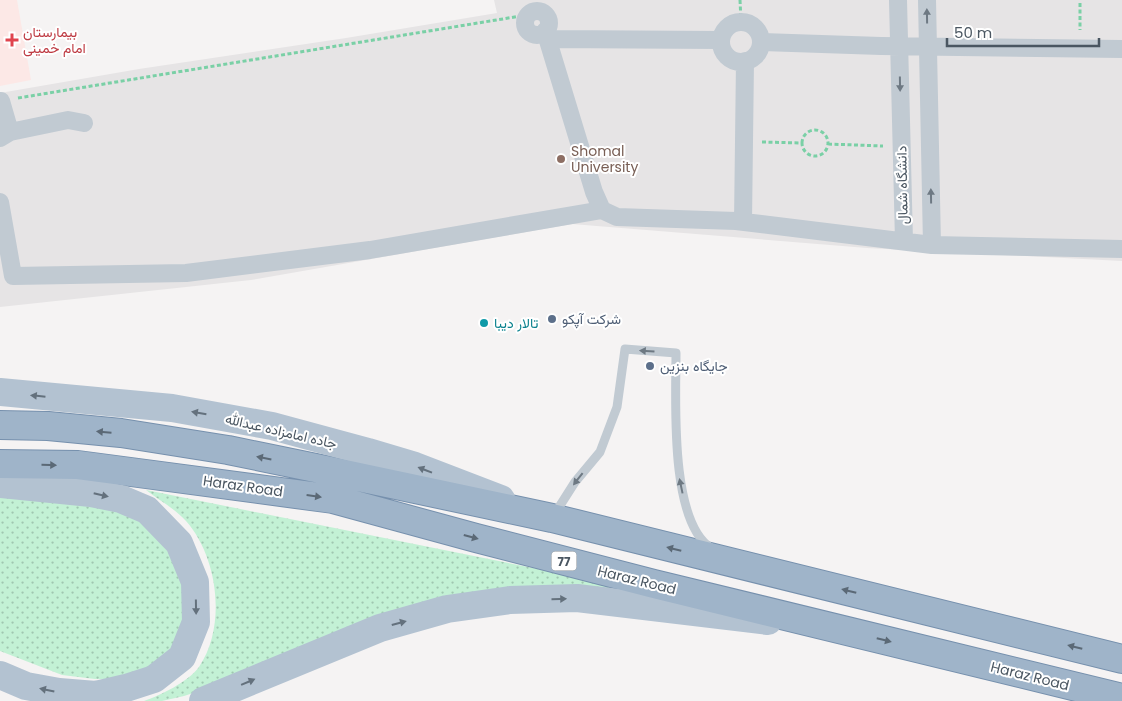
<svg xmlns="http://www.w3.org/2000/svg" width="1122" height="701" font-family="Poppins,Vazirmatn,sans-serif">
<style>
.education{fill:#e6e4e5}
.medical{fill:#fce8e6}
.grass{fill:url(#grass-dots)}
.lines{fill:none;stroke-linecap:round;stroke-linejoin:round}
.trunk-casing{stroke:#7690ad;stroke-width:30}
.path{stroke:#7ad0a6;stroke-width:3;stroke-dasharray:4 2.5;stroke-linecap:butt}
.service{stroke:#c1cad2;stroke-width:9}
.minor{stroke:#c1cad2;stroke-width:18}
.primary{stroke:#b3c2d1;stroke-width:28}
.trunk{stroke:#9fb4c9;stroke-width:28}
.oneway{fill:#6e7983}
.oneway2{fill:#64717d}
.oneway3{fill:#5b6976}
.health-dot{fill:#e0444e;stroke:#fff;stroke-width:2}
.education-dot{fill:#8d6e63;stroke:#fff;stroke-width:2}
.service-dot{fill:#5c6f8a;stroke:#fff;stroke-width:2}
.culture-dot{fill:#0f9aa8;stroke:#fff;stroke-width:2}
.labels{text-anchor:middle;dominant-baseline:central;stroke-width:4;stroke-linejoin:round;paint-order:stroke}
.shield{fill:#fff;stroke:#808990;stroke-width:1}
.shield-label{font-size:12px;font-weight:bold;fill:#4a5661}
.health-label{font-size:14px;fill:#be3a42;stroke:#fff;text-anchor:start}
.education-label{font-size:14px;fill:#785e54;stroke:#fff;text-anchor:start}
.street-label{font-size:14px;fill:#4a5661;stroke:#fff}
.service-label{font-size:14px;fill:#4e5e75;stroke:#fff;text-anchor:start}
.culture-label{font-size:14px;fill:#0d838f;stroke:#fff;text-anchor:start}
</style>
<defs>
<pattern id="grass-dots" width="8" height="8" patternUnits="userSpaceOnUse" patternTransform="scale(1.25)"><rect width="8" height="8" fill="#c3f1d5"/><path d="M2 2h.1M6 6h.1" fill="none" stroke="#a0c6b0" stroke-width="1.8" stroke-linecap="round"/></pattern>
</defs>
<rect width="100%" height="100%" fill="#f5f3f3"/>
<path class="education" d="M 494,0 L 1122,0 L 1122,261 L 867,248 L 572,224 L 251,280 L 0,307 L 0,93 L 139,69 L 346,38 L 497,13 Z"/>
<path class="medical" d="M 0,0 L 17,0 L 31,80 L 0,86 Z"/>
<path class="grass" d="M 146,490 L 578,577 L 642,593 L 516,588 L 184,696 L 162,701 L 144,701 C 161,695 188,682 199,667 C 227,626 218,557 186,521 C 175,509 159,500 146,490 Z
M 0,497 L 80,501 L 141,518 L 170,542 L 188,580 L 180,639 L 155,666 L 119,679 L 95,679 L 62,675 L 0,651 Z"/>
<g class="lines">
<g class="trunk-casing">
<path id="trunk" d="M 0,425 L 48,426 L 121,433 L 228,450 L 335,472 L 552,518 L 1122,659
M 0,464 L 78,465 L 333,499 L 476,538 L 654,584 L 1122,698"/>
</g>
<path class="path" d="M 740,0 L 741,21
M 1080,3 L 1080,30
M 18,98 L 527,15
M802 143a13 13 0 1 1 26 0a13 13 0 1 1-26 0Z
M 762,142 L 801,143
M 828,144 L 883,146"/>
<path class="service" d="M 554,515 L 575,482 L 600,452 L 617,407 L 625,349 L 676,353 C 676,398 669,521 711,548"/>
<path class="minor" d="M 898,0 L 904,241
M 927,0 L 932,245
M525 23a12 12 0 1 1 24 0a12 12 0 1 1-24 0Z
M721 42a20 20 0 1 1 40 0a20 20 0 1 1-40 0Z
M 545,31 L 594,192 L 602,210 L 617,217 L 736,221 L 932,245 L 1122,249
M 547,39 L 721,40
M 761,42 L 881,46 L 1122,49
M 1,101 L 10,132
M 0,138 L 10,132 L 68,120 L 84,123
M 0,202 L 13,276 L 186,273 L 370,250 L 602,210
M 743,222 L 745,61"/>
<path class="primary" d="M 0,392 L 172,408 L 272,426 L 368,452 L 415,466 L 501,499
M 0,484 L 91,493 L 121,499 L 147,510 L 179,543 L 195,582 L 196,622 L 182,657 L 154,679 L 126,688 L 96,695 L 59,692 L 26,686 L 0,675
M 203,701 L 380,628 L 447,609 L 510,600 L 577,598 L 768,621"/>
<use href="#trunk" class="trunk"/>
</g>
<defs><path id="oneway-solid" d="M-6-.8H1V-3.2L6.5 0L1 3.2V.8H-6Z" transform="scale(1.25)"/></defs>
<g class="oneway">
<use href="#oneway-solid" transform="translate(927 16) rotate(-91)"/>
<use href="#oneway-solid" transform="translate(900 84) rotate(89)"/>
<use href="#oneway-solid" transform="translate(931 196) rotate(-91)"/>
<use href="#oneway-solid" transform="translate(647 351) rotate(-176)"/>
<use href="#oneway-solid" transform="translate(578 479) rotate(128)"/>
<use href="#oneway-solid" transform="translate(681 486) rotate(-102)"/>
</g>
<g class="oneway2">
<use href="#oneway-solid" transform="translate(38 396) rotate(-174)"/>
<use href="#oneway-solid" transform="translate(199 413) rotate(-170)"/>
<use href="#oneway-solid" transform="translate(425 470) rotate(-159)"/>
<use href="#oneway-solid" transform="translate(101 495) rotate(13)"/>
<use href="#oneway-solid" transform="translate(559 599) rotate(-1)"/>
<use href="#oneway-solid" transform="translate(196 607) rotate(89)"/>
<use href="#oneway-solid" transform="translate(399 623) rotate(-15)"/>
<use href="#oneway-solid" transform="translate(248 682) rotate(-23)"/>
<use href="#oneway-solid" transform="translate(47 690) rotate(-168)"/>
</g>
<g class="oneway3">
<use href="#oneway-solid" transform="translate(104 432) rotate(-175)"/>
<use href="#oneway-solid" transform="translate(264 458) rotate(-169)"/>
<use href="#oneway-solid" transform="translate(49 465) rotate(1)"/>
<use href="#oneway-solid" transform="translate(314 496) rotate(8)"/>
<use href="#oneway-solid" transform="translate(471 537) rotate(15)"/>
<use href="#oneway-solid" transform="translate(674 549) rotate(-166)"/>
<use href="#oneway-solid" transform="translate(849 591) rotate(-166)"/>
<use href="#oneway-solid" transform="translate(884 640) rotate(14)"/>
<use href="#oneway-solid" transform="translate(1075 647) rotate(-166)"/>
</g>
<path class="health-dot" d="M9.5 32.5h5v5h5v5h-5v5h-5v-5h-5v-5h5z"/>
<circle class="education-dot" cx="561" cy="159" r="5"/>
<g class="service-dot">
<circle cx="552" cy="319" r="5"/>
<circle cx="650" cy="366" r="5"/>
</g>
<circle class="culture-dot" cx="484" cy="323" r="5"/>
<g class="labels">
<rect class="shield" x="551.5" y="551.5" width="25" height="19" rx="4"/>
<g class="shield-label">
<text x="564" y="561">77</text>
</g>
<g class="health-label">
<text x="23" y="32">بیمارستان<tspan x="23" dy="16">امام خمینی</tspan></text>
</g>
<g class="education-label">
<text x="571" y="151">Shomal<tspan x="571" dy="16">University</tspan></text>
</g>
<g class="street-label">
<text transform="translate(902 185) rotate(-91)">دانشگاه شمال</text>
<text transform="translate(281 431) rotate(13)">جاده امامزاده عبدالله</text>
<text transform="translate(243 486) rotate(8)">Haraz Road</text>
<text transform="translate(637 580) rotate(14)">Haraz Road</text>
<text transform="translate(1030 676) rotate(14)">Haraz Road</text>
</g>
<g class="service-label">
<text x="562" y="319">شرکت آپکو</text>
<text x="660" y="366">جایگاه بنزین</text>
</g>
<g class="culture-label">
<text x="494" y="323">تالار دیبا</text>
</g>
</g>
<path d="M947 38v8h152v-8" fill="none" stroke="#4a5661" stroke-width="2.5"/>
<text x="954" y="38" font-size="15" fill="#4a5661" stroke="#ffffff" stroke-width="4" paint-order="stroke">50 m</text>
</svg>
